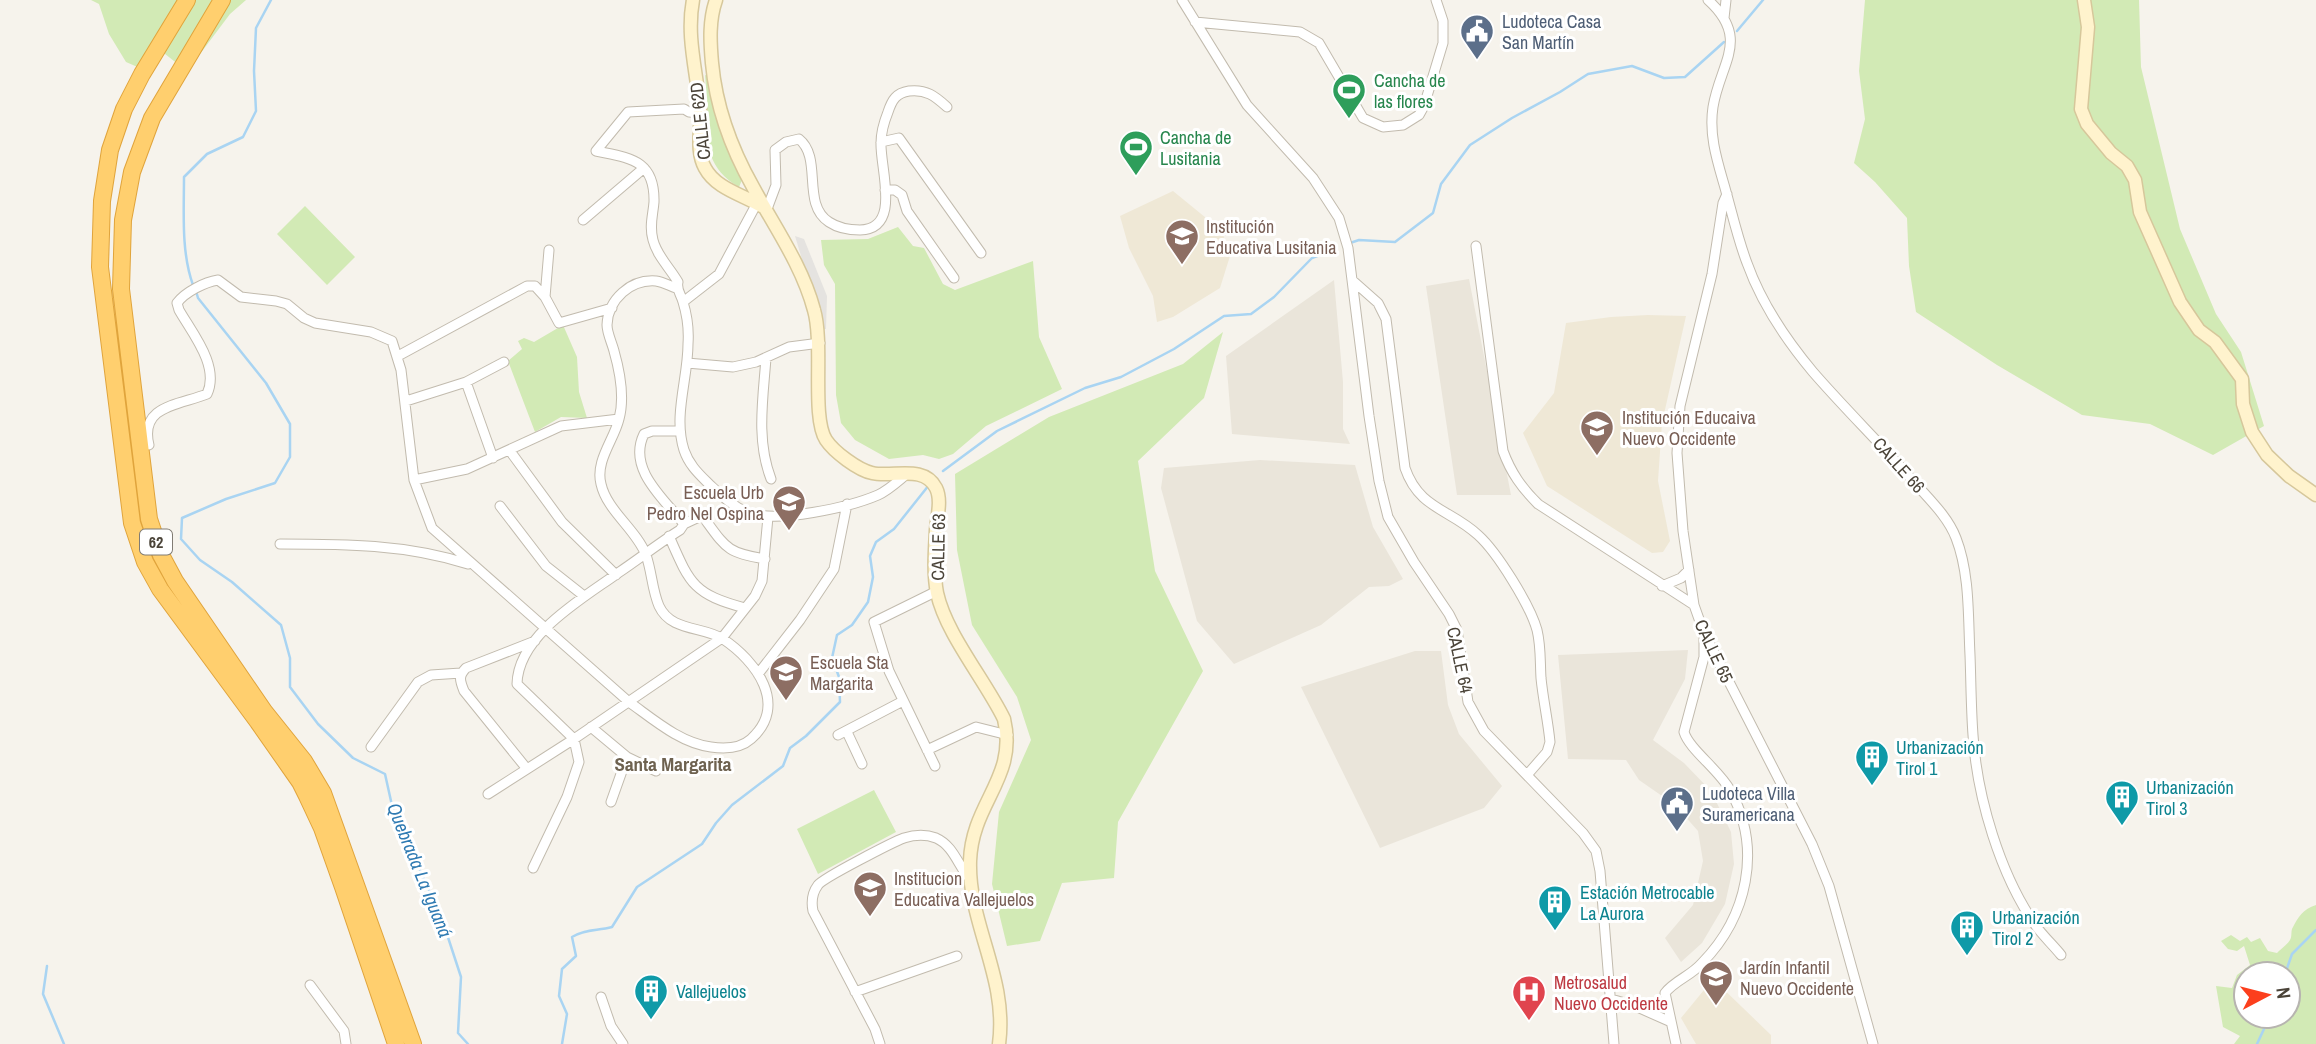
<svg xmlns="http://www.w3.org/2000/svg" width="2316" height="1044" font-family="'Archivo Narrow',sans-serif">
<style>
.residential{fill:#eae5da}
.education{fill:#efe8d6}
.green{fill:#d2eab5;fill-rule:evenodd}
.parking{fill:#e5e3e0}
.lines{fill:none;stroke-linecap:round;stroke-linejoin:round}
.stream{stroke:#a9d4f2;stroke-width:2.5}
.street-casing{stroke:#c2bbae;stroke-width:11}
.secondary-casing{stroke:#d6c79b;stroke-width:15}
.highway-casing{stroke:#e0a43c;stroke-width:18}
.street{stroke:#fff;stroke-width:9}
.secondary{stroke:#fff3cd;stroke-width:12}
.highway{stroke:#ffcf6e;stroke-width:16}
.labels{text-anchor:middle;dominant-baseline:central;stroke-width:6;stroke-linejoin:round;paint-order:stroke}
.shield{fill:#fff;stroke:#817c74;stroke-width:2}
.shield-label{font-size:16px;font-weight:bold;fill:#4b4439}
.service-label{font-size:18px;fill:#4e5e75;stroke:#fff;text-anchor:start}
.leisure-label{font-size:18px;fill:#27864d;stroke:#fff;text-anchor:start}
.street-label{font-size:18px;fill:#4b4439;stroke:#fff}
.education-label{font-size:18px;fill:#785e54;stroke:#fff;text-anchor:start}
.culture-label{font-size:18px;fill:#0d838f;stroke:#fff;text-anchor:start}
.health-label{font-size:18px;fill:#be3a42;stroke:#fff;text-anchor:start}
.neighbourhood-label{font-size:19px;font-weight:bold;fill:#6e6250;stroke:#fff}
.water-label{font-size:19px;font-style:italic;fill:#2e7ab2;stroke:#fff}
</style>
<rect width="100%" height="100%" fill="#f6f3ec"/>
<path class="residential" d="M 1469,279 L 1511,495 L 1457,495 L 1426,286 Z
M 1334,280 L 1343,382 L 1343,429 L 1350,444 L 1232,434 L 1226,356 Z
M 1260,460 L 1355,465 L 1373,527 L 1403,579 L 1389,586 L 1369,587 L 1321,625 L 1234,664 L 1197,621 L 1161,488 L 1164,468 Z
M 1688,650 L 1685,679 L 1653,740 L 1684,763 L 1711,791 L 1731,832 L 1734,864 L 1725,904 L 1702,943 L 1681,962 L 1665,938 L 1693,905 L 1703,861 L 1698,831 L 1675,805 L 1639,780 L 1626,760 L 1568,759 L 1558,655 Z
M 1415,651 L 1441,651 L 1448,705 L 1459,734 L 1502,786 L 1484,808 L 1380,848 L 1301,687 Z"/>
<path class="education" d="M 1173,191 L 1222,231 L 1230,256 L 1220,288 L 1173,317 L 1157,322 L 1153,296 L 1129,248 L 1120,216 Z
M 1648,315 L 1686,316 L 1662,423 L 1658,481 L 1670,541 L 1663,552 L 1652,553 L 1547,486 L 1523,433 L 1554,393 L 1566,323 L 1611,317 Z
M 1713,979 L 1771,1035 L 1771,1044 L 1696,1044 L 1681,1018 Z"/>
<path class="green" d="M 91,0 L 246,0 L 230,14 L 194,62 L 179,65 L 160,50 L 149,72 L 126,62 L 109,34 L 99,4 Z
M 1865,0 L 2139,0 L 2141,67 L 2180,229 L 2216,314 L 2241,352 L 2264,426 L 2213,455 L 2150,424 L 2082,415 L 1997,365 L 1916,312 L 1909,266 L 1907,218 L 1875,182 L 1854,163 L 1865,119 L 1859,71 Z
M 705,75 L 710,77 L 742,180 L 739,187 C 694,162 710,117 705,75 Z
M 305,206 L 355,257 L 327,285 L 277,234 Z
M 898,227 L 913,246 L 924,248 L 943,284 L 955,290 L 1033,261 L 1039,337 L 1062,389 L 986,426 L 953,454 L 939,459 L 923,455 L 889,459 L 855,440 L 841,423 L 836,395 L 835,284 L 824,265 L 821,240 L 868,239 Z
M 563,325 L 577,357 L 579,392 L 587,418 L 561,417 L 535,432 L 508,361 L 522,349 L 518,341 L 524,338 L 534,342 Z
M 1223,332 L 1204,398 L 1138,461 L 1155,571 L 1203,671 L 1118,822 L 1114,878 L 1062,883 L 1040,941 L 1007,946 L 992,884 L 999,812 L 1031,740 L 1017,697 L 972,625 L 957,550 L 955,474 L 1049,417 L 1183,364 Z
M 874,790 L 896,832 L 818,874 L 797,829 Z
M 2316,905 L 2316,1044 L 2234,1044 L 2240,1036 L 2223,1027 L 2216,986 L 2232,988 L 2237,975 L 2250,965 L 2244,946 L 2237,951 L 2228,949 L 2221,941 L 2231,935 L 2240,941 L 2247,937 L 2251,942 L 2260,938 L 2268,951 L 2277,953 C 2280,949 2287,945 2290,940 C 2292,937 2291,932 2292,929 C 2298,917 2303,909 2316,905 ZM 2246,974 L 2288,974 L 2288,1016 L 2246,1016 Z"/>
<path class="parking" d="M 795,236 L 804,239 L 827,296 L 826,329 L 823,329 Z"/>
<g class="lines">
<path class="stream" d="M 1737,31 L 1763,0
M 1350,243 L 1359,240 L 1395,242 L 1433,213 L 1441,184 L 1470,145 L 1512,118 L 1560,92 L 1588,74 L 1632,66 L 1664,78 L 1685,77 L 1724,42
M 193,285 C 181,252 184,212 184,177 L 207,154 L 243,137 L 256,111 L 254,71 L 256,28 L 271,0
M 196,291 L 198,298 L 266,383 L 290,424 L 290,457 L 275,483 L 226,499 L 182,518 L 181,539 L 200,560 L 232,582 L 281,625 L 290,658 L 290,687 L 318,724 L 353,758 L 385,774 L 393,810 L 442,919 L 461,977 L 458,1033 L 468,1044
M 943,471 L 997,431 L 1085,388 L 1121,377 L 1174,349 L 1224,316 L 1251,314 L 1274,297 L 1312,258 L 1331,251
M 47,966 L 43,994 L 64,1044
M 2285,974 L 2292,954 L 2316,930
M 562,1044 L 567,1014 L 559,996 L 562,969 L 576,956 L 572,937 C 585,929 597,931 612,927 L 637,887 L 702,844 L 716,823 L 732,805 L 783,766 L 790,748 L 806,736 L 840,702 L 839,677 L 832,658 L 837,635 L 852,625 L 868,602 L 873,577 L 870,556 L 876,542 L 894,529 L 929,485
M 2257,1044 L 2270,1016"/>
<g class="street-casing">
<path id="street" d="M 1182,0 L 1247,105 L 1313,178 L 1339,218 L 1348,248 L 1369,416 L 1379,481 L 1388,517 L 1414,562 L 1449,614 L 1457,630 L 1468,702 L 1484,731 L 1583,833 L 1596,851 L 1600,871 L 1614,1044
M 1708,0 C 1751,39 1720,63 1713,107 C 1709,133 1716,157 1723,181 C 1731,208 1737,237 1747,263 C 1761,302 1787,341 1813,372 C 1846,410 1882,445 1915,483 C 1930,500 1948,517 1956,538 C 1970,574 1968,617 1970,655 C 1971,681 1971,708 1973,735 C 1977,797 2000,875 2036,926 C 2043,936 2053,945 2061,955
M 1724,18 L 1726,0
M 1195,22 L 1300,32 L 1319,43 L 1363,118 L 1383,127 L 1403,125 L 1419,115 L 1424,106 L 1443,43 L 1443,21 L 1436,0
M 700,113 L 689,112 L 684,109 L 628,112 L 596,151 C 629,158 655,159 654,202 C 653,215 649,226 653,240 C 657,256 670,268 678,282 C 676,290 681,294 683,302 C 687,315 689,330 688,344 C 688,379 673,416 684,450 C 689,465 699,474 709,484 C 721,495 732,506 747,512 C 776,524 850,507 878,495 C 889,490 898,481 908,473
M 881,142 L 899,138 L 981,253
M 885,190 L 895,190 L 902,195 L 907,211 L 954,278
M 1727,194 L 1723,203 L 1712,274 L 1680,406 L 1677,453 L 1683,531 L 1694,605 L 1704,633 L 1812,844 L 1829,886 L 1873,1044
M 767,209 L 776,185 L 775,150 L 786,142 L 799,139 C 823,158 801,204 829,222 C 838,228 849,230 860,230 C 902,229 880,169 881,143 C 881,133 884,122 888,112 C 892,100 896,93 909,91 C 926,89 935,96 947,107
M 583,220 L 644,168
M 1476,246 L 1503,451 C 1511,473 1522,488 1538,504 L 1694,605
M 1352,280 L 1378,303 L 1386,319 L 1405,468 C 1419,509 1450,509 1478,535 C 1497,552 1530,605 1537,630 C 1541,646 1540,662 1541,678 C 1543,699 1548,721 1550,742 L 1547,752 L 1527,775
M 545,297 L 549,250
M 683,302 L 719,274 L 757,203
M 398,356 L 527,286 L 535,286 L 545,297 L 559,323 L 612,308
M 766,358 C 763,399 756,440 771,479
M 687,363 L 733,367 L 756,362 L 789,347 L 820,343
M 466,382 L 493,458
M 406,401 L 466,382 L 504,362
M 680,431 L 652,431 L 644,434 C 627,469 664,499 684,524
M 149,445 C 139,405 180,405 207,394 C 220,366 192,333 179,310 L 177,303 C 185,292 205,282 218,280 L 241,297 L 276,301 L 287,304 L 304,318 L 315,323 L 371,332 L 392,341 L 401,370 L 414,480 L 432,528 L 629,702 C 653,719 680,743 711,747 C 725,749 741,748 751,739 C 789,705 756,661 723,639 C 703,626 671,632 659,606 C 652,590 652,572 646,555 C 636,529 607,511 601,484 C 595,461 614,440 619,419 C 625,397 620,372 614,351 C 612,343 607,333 607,325 C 608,299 631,279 656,281 C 663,282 670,286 676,288
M 510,451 L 562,522 L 616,575
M 414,480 L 467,469 L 561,426 L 619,419
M 500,506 L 546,566 L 584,596
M 669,536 C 690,584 693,594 745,608
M 280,544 C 344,544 406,544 468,564
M 1662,586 L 1681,578 L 1689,570
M 758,674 L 800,620 L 834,569 L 847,504
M 591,727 L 627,757 L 656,771
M 847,732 L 862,764
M 838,735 L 903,701
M 371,747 L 418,682 L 431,675 L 461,673
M 927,750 L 976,727 L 1008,735
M 935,766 L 889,671 L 874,622 L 937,591
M 527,769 L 464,691 C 460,681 458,676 466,668 L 535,641
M 488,794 L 574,739 L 722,638 L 755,596 L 762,581 L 768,517
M 611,802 L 627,757
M 533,868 L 567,797 L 579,762 L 574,739 L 517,684 C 518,635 582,599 618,573 C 639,559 659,543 680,530 L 684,524 L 699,517 L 704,518 C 726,548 727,553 765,559
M 310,985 L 344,1031 L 346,1044
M 855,992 L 957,956
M 601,997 L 611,1026 L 623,1044
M 1611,999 L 1635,1006 L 1671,1022
M 880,1044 L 875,1029 L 813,911 C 811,901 812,893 818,885 C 823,878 893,842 904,838 C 914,835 925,834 936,838 C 954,846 958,866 970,879
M 1676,1044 L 1665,993 C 1675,980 1691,976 1702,963 C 1747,917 1763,849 1730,790 C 1719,770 1689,749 1684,732 L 1704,657 L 1704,638"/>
</g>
<g class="secondary-casing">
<path id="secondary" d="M 693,0 C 686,37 697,72 700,109 C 702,128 695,150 705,168 C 716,189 744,195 763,207
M 716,0 C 709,20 710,41 712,63 C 716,107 731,148 753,187 C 774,226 802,265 814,310 C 824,344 811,417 826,440 C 834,452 858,470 872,473 C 892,478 924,464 936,488 C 942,500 937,517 936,530 C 935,550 933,573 937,593 C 946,634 985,680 1004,719 C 1018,778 972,802 970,861 C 968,924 1008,977 999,1044
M 2084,0 L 2088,27 L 2081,109 L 2087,124 L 2111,153 L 2127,166 L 2135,180 L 2140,212 L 2180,302 L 2199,330 L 2215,342 L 2242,379 L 2243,404 L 2252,432 L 2267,455 L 2289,476 L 2316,495"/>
</g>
<g class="highway-casing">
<path id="highway" d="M 187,0 L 142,74 L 124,109 L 110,150 L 102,201 L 100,267 L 132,523 L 145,562 L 160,589 L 258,722 L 300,782 L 307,796 L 322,828 L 343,887 L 396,1044
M 222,0 L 152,118 L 132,172 L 123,220 L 121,289 L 149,519 L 161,555 L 175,581 L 264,711 L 304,761 L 323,793 L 413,1044"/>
</g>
<use href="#street" class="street"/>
<use href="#secondary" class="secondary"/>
<use href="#highway" class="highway"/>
</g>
<defs>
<g id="civic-pin" transform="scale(1.75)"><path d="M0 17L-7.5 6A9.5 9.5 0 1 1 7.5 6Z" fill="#5c6f8a" stroke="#fff"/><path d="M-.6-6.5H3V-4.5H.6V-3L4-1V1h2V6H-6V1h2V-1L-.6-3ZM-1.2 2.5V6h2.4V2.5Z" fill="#fff"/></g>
<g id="stadium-pin" transform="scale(1.75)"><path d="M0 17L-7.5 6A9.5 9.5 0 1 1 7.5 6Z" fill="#2e9e5b" stroke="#fff"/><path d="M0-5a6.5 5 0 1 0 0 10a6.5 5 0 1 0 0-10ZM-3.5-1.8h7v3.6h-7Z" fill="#fff"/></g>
<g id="school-pin" transform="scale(1.75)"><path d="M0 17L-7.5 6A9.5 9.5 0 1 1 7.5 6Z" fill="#8d6e63" stroke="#fff"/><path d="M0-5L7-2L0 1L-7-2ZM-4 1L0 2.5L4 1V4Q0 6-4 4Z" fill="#fff"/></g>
<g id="building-pin" transform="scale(1.75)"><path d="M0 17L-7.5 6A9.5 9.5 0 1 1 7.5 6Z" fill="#0f9aa8" stroke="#fff"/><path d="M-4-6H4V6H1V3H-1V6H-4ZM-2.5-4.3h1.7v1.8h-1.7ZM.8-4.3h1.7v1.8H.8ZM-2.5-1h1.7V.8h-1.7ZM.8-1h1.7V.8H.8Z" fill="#fff"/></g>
<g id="hospital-pin" transform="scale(1.75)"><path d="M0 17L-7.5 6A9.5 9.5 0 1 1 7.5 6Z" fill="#e0444e" stroke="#fff"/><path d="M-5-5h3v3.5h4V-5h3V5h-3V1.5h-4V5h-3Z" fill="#fff"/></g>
</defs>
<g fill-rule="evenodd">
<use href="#civic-pin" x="1477" y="31"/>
<use href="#stadium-pin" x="1349" y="90"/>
<use href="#stadium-pin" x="1136" y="147"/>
<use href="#school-pin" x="1182" y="236"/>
<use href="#school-pin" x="1597" y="427"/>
<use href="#school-pin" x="789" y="502"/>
<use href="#school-pin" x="786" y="672"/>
<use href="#building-pin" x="1872" y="757"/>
<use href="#building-pin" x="2122" y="797"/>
<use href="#civic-pin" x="1677" y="803"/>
<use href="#school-pin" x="870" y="888"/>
<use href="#building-pin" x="1555" y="902"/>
<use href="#building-pin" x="1967" y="927"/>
<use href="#school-pin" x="1716" y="977"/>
<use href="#building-pin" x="651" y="991"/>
<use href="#hospital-pin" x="1529" y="992"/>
</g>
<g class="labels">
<rect class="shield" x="140" y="529.5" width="32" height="25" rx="5"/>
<g class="shield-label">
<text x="156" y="542">62</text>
</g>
<g class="service-label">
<text x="1502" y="21">Ludoteca Casa<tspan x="1502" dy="21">San Martín</tspan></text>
<text x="1702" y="793">Ludoteca Villa<tspan x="1702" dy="21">Suramericana</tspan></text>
</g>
<g class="leisure-label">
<text x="1374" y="80">Cancha de<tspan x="1374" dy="21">las flores</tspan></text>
<text x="1160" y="137">Cancha de<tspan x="1160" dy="21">Lusitania</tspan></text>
</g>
<g class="street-label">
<text transform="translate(700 121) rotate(-96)">CALLE 62D</text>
<text transform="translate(1899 465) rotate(48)">CALLE 66</text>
<text transform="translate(938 547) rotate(-89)">CALLE 63</text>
<text transform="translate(1714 651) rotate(65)">CALLE 65</text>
<text transform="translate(1460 660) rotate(78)">CALLE 64</text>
</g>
<g class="education-label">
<text x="1206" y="226">Institución<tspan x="1206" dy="21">Educativa Lusitania</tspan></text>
<text x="1622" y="417">Institución Educaiva<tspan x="1622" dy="21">Nuevo Occidente</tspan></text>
<text x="764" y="492" text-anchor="end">Escuela Urb<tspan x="764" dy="21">Pedro Nel Ospina</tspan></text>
<text x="810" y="662">Escuela Sta<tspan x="810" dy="21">Margarita</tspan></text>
<text x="894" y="878">Institucion<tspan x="894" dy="21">Educativa Vallejuelos</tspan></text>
<text x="1740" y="967">Jardín Infantil<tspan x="1740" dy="21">Nuevo Occidente</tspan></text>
</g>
<g class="culture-label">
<text x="1896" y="747">Urbanización<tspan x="1896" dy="21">Tirol 1</tspan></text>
<text x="2146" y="787">Urbanización<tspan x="2146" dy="21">Tirol 3</tspan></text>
<text x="1580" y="892">Estación Metrocable<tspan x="1580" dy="21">La Aurora</tspan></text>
<text x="1992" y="917">Urbanización<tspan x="1992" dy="21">Tirol 2</tspan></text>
<text x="676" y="991">Vallejuelos</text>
</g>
<g class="health-label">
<text x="1554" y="982">Metrosalud<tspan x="1554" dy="21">Nuevo Occidente</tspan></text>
</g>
<g class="neighbourhood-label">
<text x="673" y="764">Santa Margarita</text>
</g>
<g class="water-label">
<text transform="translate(420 870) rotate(68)">Quebrada La Iguaná</text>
</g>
</g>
<g transform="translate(2267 995) rotate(83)"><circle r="33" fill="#ffffff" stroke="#b7b4b0" stroke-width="2"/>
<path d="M0-5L12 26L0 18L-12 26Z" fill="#fc3f1d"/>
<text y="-10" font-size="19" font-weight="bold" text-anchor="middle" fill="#4b4439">N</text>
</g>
</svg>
